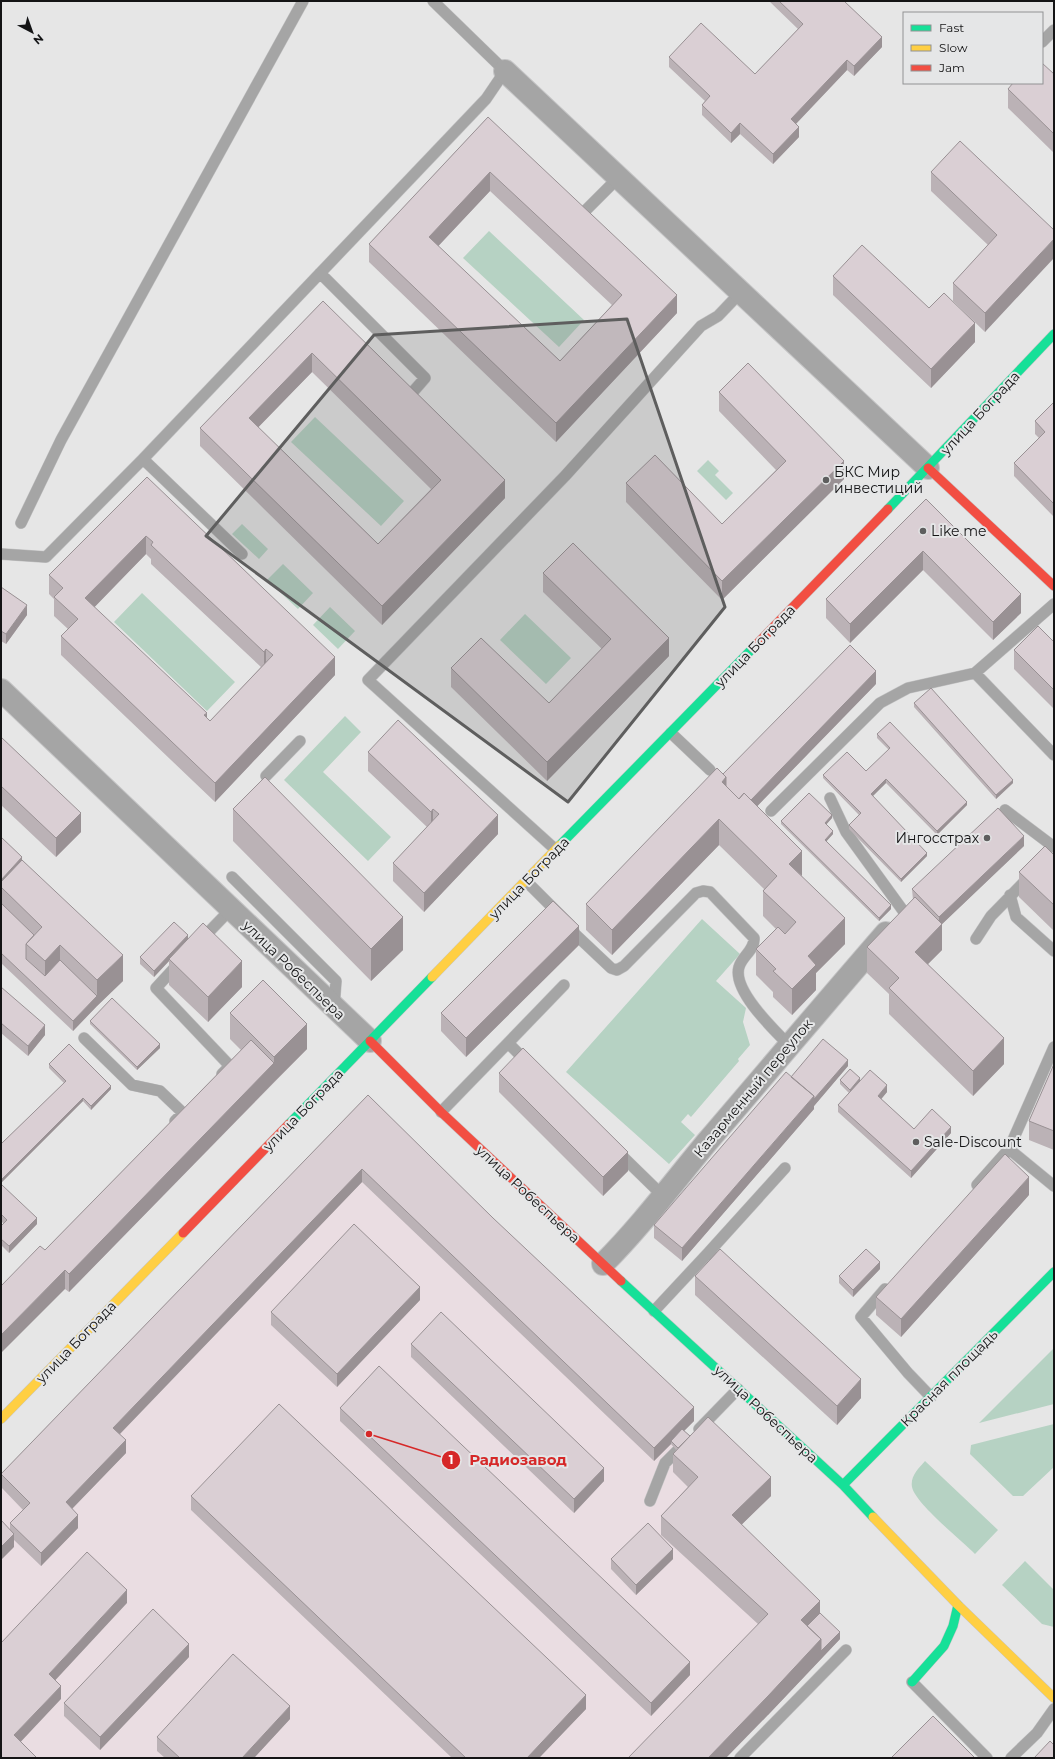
<svg xmlns="http://www.w3.org/2000/svg" width="1055" height="1759" font-family="Montserrat,sans-serif">
<style>
.industrial{fill:#eadde2}
.green{fill:#b6d2c3}
.lines{fill:none;stroke-linecap:round;stroke-linejoin:round}
.lane-casing{stroke:#c4c4c5;stroke-width:12}
.street-casing{stroke:#c4c4c5;stroke-width:24}
.fast-casing{stroke:#c4c4c5;stroke-width:10}
.slow-casing{stroke:#c4c4c5;stroke-width:10}
.jam-casing{stroke:#c4c4c5;stroke-width:10}
.lane{stroke:#a5a5a5;stroke-width:11}
.street{stroke:#a5a5a5;stroke-width:22}
.fast{stroke:#16e098;stroke-width:9}
.slow{stroke:#ffcf43;stroke-width:9}
.jam{stroke:#f24e42;stroke-width:9}
.wall{fill:#bbb2b6;fill-rule:evenodd}
.shaded-wall{fill:#999194}
.building{fill:#dacfd4;stroke:#999194;fill-rule:evenodd}
.marked{fill:#5e5e5e;fill-opacity:0.2;stroke:#5e5e5e;stroke-width:3;stroke-linejoin:round}
.poi-dot{fill:#5e5e5e;stroke:#e5e6e7;stroke-width:1.5}
.labels{text-anchor:middle;dominant-baseline:central;stroke-width:4;stroke-linejoin:round;paint-order:stroke}
.street-label{font-size:14px;fill:#141415;stroke:#e5e6e7}
.poi-label{font-size:14px;fill:#141415;stroke:#e5e6e7;text-anchor:start}
.leader{fill:none;stroke:#d62828;stroke-width:1.5}
.callout-dot{fill:#d62828;stroke:#e5e6e7;stroke-width:1.5}
.mark-label{font-size:12px;text-anchor:middle;font-weight:bold;fill:#fff}
.callout-label{font-size:15px;text-anchor:middle;font-weight:bold;fill:#d62828;stroke:#e5e6e7;stroke-width:4;stroke-linejoin:round;paint-order:stroke}
</style>
<rect width="100%" height="100%" fill="#e6e6e6"/>
<path class="industrial" d="M 368,1108 L 683,1432 L 771,1496 L 732,1534 L 840,1639 L 726,1758 L 1,1758 L 1,1487 Z"/>
<path class="green" d="M 489,231 L 584,320 L 559,347 L 463,258 Z
M 315,417 L 404,501 L 381,526 L 291,442 Z
M 708,460 L 719,471 L 715,475 L 733,493 L 726,500 L 697,471 Z
M 242,524 L 268,549 L 259,559 L 232,534 Z
M 283,564 L 313,593 L 298,609 L 267,580 Z
M 142,593 L 235,682 L 207,711 L 114,622 Z
M 330,607 L 355,631 L 338,649 L 313,625 Z
M 525,614 L 571,658 L 546,684 L 500,640 Z
M 345,716 L 361,732 L 323,772 L 391,837 L 368,861 L 284,780 Z
M 702,919 L 740,954 L 716,981 L 746,1008 L 743,1022 L 750,1045 L 738,1059 L 739,1061 L 691,1117 L 688,1114 L 681,1122 L 695,1135 L 669,1164 L 566,1072 Z
M 1054,1348 L 1054,1404 L 979,1423 Z
M 1054,1424 L 1054,1467 L 1023,1496 L 1013,1496 L 970,1454 L 971,1445 Z
M 925,1461 L 998,1530 L 975,1554 C 961,1540 915,1503 912,1487 C 910,1476 919,1468 925,1461 Z
M 1025,1561 L 1054,1590 L 1054,1627 L 1042,1624 L 1002,1585 Z"/>
<g class="lines">
<g class="lane-casing">
<path id="lane" d="M 1042,42 L 1054,30
M 575,218 L 583,213 L 619,177
M 320,273 L 425,378 L 405,401
M 143,459 L 486,99 L 505,71 L 433,1
M 21,523 L 61,440 L 303,1
M 1,554 L 46,557 L 143,459 L 242,554
M 1054,604 L 975,673 L 1054,755
M 671,733 L 710,770
M 266,776 L 300,741
M 830,798 L 846,832 L 904,912
M 1005,810 L 1054,847
M 771,811 L 880,703 L 908,688 L 975,673
M 556,850 L 368,680 L 565,476 L 701,326 L 718,316 L 740,293
M 232,877 L 336,981 L 334,1007
M 526,881 L 570,925 L 575,934 L 611,968 L 617,970 L 624,966 L 696,893 L 703,891 L 710,892 L 754,938 C 755,950 742,956 739,967 C 732,990 774,1030 789,1045
M 1010,895 L 1016,917 L 1054,951
M 976,939 L 991,916 L 1030,876
M 200,941 L 231,909
M 179,963 L 156,988 L 230,1066 L 222,1074
M 84,1038 L 132,1085 L 160,1091 L 183,1113 L 175,1121
M 528,1063 L 508,1043 L 564,985
M 441,1112 L 508,1043
M 1009,1149 L 1054,1186
M 617,1151 L 662,1195
M 977,1185 L 1009,1149 L 1054,1047
M 709,1252 L 785,1168
M 885,1289 L 861,1317 L 908,1373 L 931,1397
M 654,1311 L 709,1252 L 724,1265
M 699,1429 L 738,1389
M 650,1501 L 665,1463 L 677,1451
M 912,1682 L 987,1758
M 740,1758 L 846,1650
M 1011,1758 L 1037,1733 L 1054,1709"/>
</g>
<g class="street-casing">
<path id="street" d="M 505,71 L 928,468
M 1,690 L 370,1041
M 603,1264 C 641,1226 673,1183 707,1142 C 767,1072 826,1002 886,933"/>
</g>
<g class="fast-casing">
<path id="fast" d="M 888,509 L 1054,334
M 560,845 L 753,648
M 289,1124 L 432,977
M 621,1281 L 843,1485
M 873,1517 L 843,1485 L 1054,1272
M 912,1682 L 944,1646 L 953,1626 L 958,1605"/>
</g>
<g class="slow-casing">
<path id="slow" d="M 432,977 L 560,845
M 1,1419 L 183,1233
M 873,1517 L 958,1605 L 1054,1698"/>
</g>
<g class="jam-casing">
<path id="jam" d="M 928,468 L 1054,586
M 753,648 L 888,509
M 370,1041 L 441,1112 L 621,1281
M 183,1233 L 289,1124"/>
</g>
<use href="#lane" class="lane"/>
<use href="#street" class="street"/>
<use href="#fast" class="fast"/>
<use href="#slow" class="slow"/>
<use href="#jam" class="jam"/>
</g>
<path class="wall" d="M 769,1 L 844,1 L 882,47 L 854,76 L 847,70 L 796,124 L 799,137 L 773,164 L 740,134 L 731,143 L 702,115 L 702,105 L 705,101 L 669,67 L 669,57 L 755,74 L 798,29 Z
M 1054,74 L 1054,153 L 1008,108 L 1008,89 Z
M 488,117 L 677,313 L 556,442 L 369,262 L 369,244 ZM 490,191 L 612,305 L 560,361 L 438,246 Z
M 931,172 L 1054,230 L 985,332 L 953,301 L 953,283 L 988,245 L 931,191 Z
M 833,276 L 929,308 L 975,342 L 931,388 L 833,295 Z
M 323,301 L 505,498 L 382,625 L 200,446 L 200,428 ZM 312,372 L 431,489 L 378,544 L 258,427 Z
M 719,392 L 844,479 L 722,600 L 626,502 L 626,483 L 722,524 L 776,470 L 719,411 Z
M 1054,402 L 1054,517 L 1014,476 L 1014,463 L 1039,438 L 1035,434 L 1035,421 Z
M 147,477 L 335,675 L 215,802 L 61,655 L 61,636 L 68,629 L 54,616 L 54,599 L 49,594 L 49,575 ZM 146,554 L 151,559 L 151,564 L 261,667 L 210,721 L 94,607 Z
M 926,499 L 1021,613 L 993,640 L 923,570 L 850,643 L 826,618 L 826,599 Z
M 543,573 L 669,656 L 547,781 L 451,687 L 451,668 L 549,703 L 602,649 L 543,592 Z
M 1,587 L 27,615 L 6,644 L 1,641 Z
M 1054,642 L 1054,709 L 1014,669 L 1014,650 Z
M 876,684 L 757,806 L 845,944 L 816,973 L 816,990 L 792,1015 L 773,997 L 773,992 L 756,975 L 756,949 L 776,929 L 763,916 L 763,891 L 764,889 L 719,845 L 612,955 L 586,930 L 586,904 L 723,774 Z
M 914,703 L 1013,783 L 996,799 L 914,707 Z
M 877,734 L 967,805 L 937,835 L 886,783 L 872,796 L 927,856 L 901,882 L 849,829 L 849,825 L 859,815 L 823,778 L 823,775 L 866,771 L 889,750 L 877,738 Z
M 1,737 L 81,832 L 56,857 L 1,805 Z
M 368,752 L 498,834 L 424,912 L 393,881 L 393,863 L 427,827 L 368,771 Z
M 233,809 L 403,950 L 371,981 L 233,841 Z
M 832,818 L 826,824 L 833,834 L 826,841 L 891,909 L 879,921 L 781,824 L 781,821 Z
M 1,837 L 22,860 L 123,981 L 97,1006 L 73,1031 L 1,963 Z
M 1024,846 L 942,924 L 942,950 L 928,964 L 1004,1064 L 973,1096 L 889,1014 L 889,994 L 867,973 L 867,947 L 913,900 L 912,889 Z
M 1054,855 L 1054,931 L 1019,897 L 1019,872 Z
M 188,940 L 242,987 L 208,1022 L 169,985 L 169,961 L 154,977 L 140,964 L 140,957 Z
M 579,945 L 466,1057 L 441,1031 L 441,1013 Z
M 1,987 L 45,1035 L 28,1056 L 1,1033 Z
M 230,1013 L 307,1049 L 69,1292 L 65,1289 L 45,1250 L 241,1050 L 230,1039 Z
M 90,1021 L 160,1048 L 137,1070 L 90,1024 Z
M 49,1064 L 111,1089 L 91,1110 L 83,1101 L 1,1183 L 1,1144 L 64,1083 L 49,1068 Z
M 1054,1064 L 1054,1150 L 1029,1140 L 1029,1121 Z
M 848,1066 L 814,1106 L 814,1109 L 682,1261 L 654,1238 L 654,1225 L 791,1077 Z
M 499,1073 L 628,1171 L 603,1196 L 499,1092 Z
M 840,1080 L 860,1081 L 887,1092 L 881,1099 L 914,1129 L 951,1133 L 911,1178 L 838,1112 L 838,1105 L 849,1093 L 840,1084 Z
M 368,1095 L 694,1421 L 684,1431 L 690,1436 L 771,1496 L 741,1525 L 820,1613 L 840,1639 L 768,1715 L 758,1624 L 661,1535 L 661,1516 L 688,1487 L 673,1472 L 673,1454 L 676,1450 L 671,1444 L 654,1461 L 362,1182 L 120,1434 L 126,1453 L 72,1509 L 78,1528 L 41,1566 L 14,1540 L 14,1547 L 10,1530 L 10,1523 L 23,1510 L 1,1487 L 1,1474 Z
M 1,1186 L 37,1224 L 9,1253 L 1,1245 L 1,1226 L 4,1224 L 1,1221 Z
M 1029,1195 L 901,1337 L 876,1315 L 876,1297 Z
M 880,1269 L 853,1297 L 839,1283 L 839,1276 Z
M 695,1276 L 861,1398 L 837,1425 L 695,1295 Z
M 420,1300 L 337,1387 L 271,1325 L 271,1312 Z
M 411,1344 L 604,1481 L 574,1513 L 411,1357 Z
M 340,1408 L 690,1675 L 651,1716 L 340,1421 Z
M 191,1496 L 586,1709 L 539,1758 L 452,1758 L 191,1510 Z
M 611,1559 L 673,1559 L 636,1595 L 611,1569 Z
M 189,1657 L 100,1750 L 64,1716 L 64,1703 Z
M 290,1719 L 254,1758 L 165,1758 L 157,1751 L 157,1737 Z"/>
<path class="shaded-wall" d="M 882,37 L 882,47 L 854,76 L 854,66 Z
M 847,60 L 847,70 L 791,129 L 791,119 Z
M 740,123 L 740,134 L 731,143 L 731,133 Z
M 799,127 L 799,137 L 773,164 L 773,154 Z
M 490,172 L 490,191 L 429,256 L 429,237 Z
M 1054,239 L 1054,258 L 985,332 L 985,313 Z
M 677,295 L 677,313 L 556,442 L 556,423 Z
M 975,323 L 975,342 L 931,388 L 931,369 Z
M 312,353 L 312,372 L 249,437 L 249,418 Z
M 844,461 L 844,479 L 722,600 L 722,581 Z
M 505,480 L 505,498 L 382,625 L 382,606 Z
M 146,536 L 146,554 L 85,617 L 85,598 Z
M 923,551 L 923,570 L 850,643 L 850,624 Z
M 1021,594 L 1021,613 L 993,640 L 993,622 Z
M 27,605 L 27,615 L 6,644 L 6,634 Z
M 669,638 L 669,656 L 547,781 L 547,762 Z
M 266,649 L 266,668 L 264,670 L 264,652 Z
M 335,657 L 335,675 L 215,802 L 215,783 Z
M 876,671 L 876,684 L 739,825 L 739,811 Z
M 207,713 L 207,731 L 204,715 Z
M 726,777 L 726,799 L 722,782 Z
M 886,779 L 886,783 L 871,798 L 871,794 Z
M 1013,780 L 1013,783 L 996,799 L 996,795 Z
M 967,802 L 967,805 L 937,835 L 937,831 Z
M 433,809 L 433,828 L 431,831 L 431,812 Z
M 81,813 L 81,832 L 56,857 L 56,838 Z
M 498,815 L 498,834 L 424,912 L 424,893 Z
M 832,815 L 832,818 L 825,826 L 825,823 Z
M 719,819 L 719,845 L 612,955 L 612,930 Z
M 833,831 L 833,834 L 825,843 L 825,840 Z
M 1024,836 L 1024,846 L 939,927 L 939,917 Z
M 802,851 L 802,876 L 789,864 Z
M 927,853 L 927,856 L 901,882 L 901,879 Z
M 22,857 L 22,882 L 1,887 L 1,880 Z
M 891,905 L 891,909 L 879,921 L 879,918 Z
M 403,917 L 403,950 L 371,981 L 371,949 Z
M 845,918 L 845,944 L 816,973 L 816,990 L 792,1015 L 792,989 L 808,956 Z
M 942,924 L 942,950 L 915,977 L 915,952 Z
M 579,926 L 579,945 L 466,1057 L 466,1038 Z
M 188,935 L 188,942 L 169,959 L 169,961 L 154,977 L 154,971 Z
M 60,945 L 60,970 L 45,987 L 45,961 Z
M 123,955 L 123,981 L 97,1006 L 73,1031 L 73,1021 L 97,996 L 97,980 Z
M 242,961 L 242,987 L 208,1022 L 208,997 Z
M 307,1024 L 307,1049 L 274,1082 L 274,1057 Z
M 45,1025 L 45,1035 L 28,1056 L 28,1046 Z
M 1004,1038 L 1004,1064 L 973,1096 L 973,1071 Z
M 160,1044 L 160,1048 L 137,1070 L 137,1067 Z
M 848,1060 L 848,1066 L 814,1106 L 814,1099 Z
M 274,1063 L 274,1082 L 69,1292 L 69,1274 Z
M 860,1078 L 860,1081 L 850,1093 L 850,1090 Z
M 887,1085 L 887,1092 L 878,1103 L 878,1096 Z
M 111,1086 L 111,1089 L 91,1110 L 91,1106 Z
M 814,1096 L 814,1109 L 682,1261 L 682,1248 Z
M 83,1098 L 83,1101 L 1,1183 L 1,1180 Z
M 951,1127 L 951,1133 L 911,1178 L 911,1171 Z
M 628,1152 L 628,1171 L 603,1196 L 603,1177 Z
M 362,1169 L 362,1182 L 113,1441 L 113,1428 Z
M 1029,1177 L 1029,1195 L 901,1337 L 901,1319 Z
M 37,1218 L 37,1224 L 9,1253 L 9,1246 Z
M 880,1262 L 880,1269 L 853,1297 L 853,1290 Z
M 65,1270 L 65,1289 L 1,1353 L 1,1335 Z
M 420,1287 L 420,1300 L 337,1387 L 337,1374 Z
M 861,1379 L 861,1398 L 837,1425 L 837,1406 Z
M 694,1407 L 694,1421 L 672,1443 L 671,1441 L 671,1444 L 654,1461 L 654,1448 Z
M 126,1440 L 126,1453 L 66,1515 L 66,1502 Z
M 604,1468 L 604,1481 L 574,1513 L 574,1499 Z
M 771,1477 L 771,1496 L 732,1534 L 732,1515 Z
M 78,1515 L 78,1528 L 41,1566 L 41,1553 Z
M 14,1534 L 14,1547 L 1,1560 L 1,1547 Z
M 673,1549 L 673,1559 L 636,1595 L 636,1585 Z
M 127,1590 L 127,1603 L 49,1687 L 49,1674 Z
M 820,1601 L 820,1620 L 805,1636 L 801,1620 Z
M 840,1632 L 840,1639 L 768,1715 L 726,1758 L 708,1758 L 821,1639 Z
M 189,1644 L 189,1657 L 100,1750 L 100,1737 Z
M 690,1662 L 690,1675 L 651,1716 L 651,1703 Z
M 61,1686 L 61,1699 L 14,1749 L 14,1735 Z
M 586,1695 L 586,1709 L 539,1758 L 527,1758 Z
M 290,1706 L 290,1719 L 254,1758 L 242,1758 Z"/>
<path class="building" d="M 779,1 L 844,1 L 882,37 L 854,66 L 847,60 L 791,119 L 799,127 L 773,154 L 740,123 L 731,133 L 702,105 L 710,96 L 669,57 L 701,23 L 755,74 L 803,24 Z
M 1042,63 L 1054,74 L 1054,134 L 1008,89 L 1013,83 L 1042,83 Z
M 488,117 L 677,295 L 556,423 L 369,244 ZM 490,172 L 622,295 L 560,361 L 429,237 Z
M 960,141 L 1054,230 L 1054,239 L 985,313 L 953,283 L 997,235 L 931,172 Z
M 862,245 L 929,308 L 944,293 L 975,323 L 931,369 L 833,276 Z
M 323,301 L 505,480 L 382,606 L 200,428 ZM 312,353 L 441,480 L 378,544 L 249,418 Z
M 748,363 L 844,461 L 722,581 L 626,483 L 655,455 L 722,524 L 786,461 L 719,392 Z
M 1054,402 L 1054,504 L 1014,463 L 1045,432 L 1035,421 Z
M 147,477 L 335,657 L 215,783 L 61,636 L 78,619 L 54,597 L 63,588 L 49,575 ZM 146,536 L 153,542 L 151,545 L 264,652 L 266,649 L 273,655 L 210,721 L 204,715 L 207,713 L 85,598 Z
M 926,499 L 1021,594 L 993,622 L 923,551 L 850,624 L 826,599 Z
M 573,543 L 669,638 L 547,762 L 451,668 L 481,638 L 549,703 L 611,639 L 543,573 Z
M 1,587 L 27,605 L 6,634 L 1,631 Z
M 1038,626 L 1054,642 L 1054,690 L 1014,650 Z
M 850,645 L 876,671 L 751,800 L 744,793 L 739,799 L 726,786 L 726,777 L 723,774 Z
M 931,688 L 1013,780 L 996,795 L 914,703 Z
M 398,720 L 498,815 L 424,893 L 393,863 L 439,814 L 433,809 L 431,812 L 368,752 Z
M 890,722 L 967,802 L 937,831 L 886,779 L 871,794 L 927,853 L 901,879 L 849,825 L 861,813 L 823,775 L 847,752 L 866,771 L 890,748 L 877,734 Z
M 1,737 L 81,813 L 56,838 L 1,786 Z
M 717,768 L 726,777 L 722,782 L 739,799 L 744,793 L 802,851 L 789,864 L 845,918 L 808,956 L 816,965 L 792,989 L 773,971 L 776,969 L 756,949 L 778,927 L 785,934 L 796,922 L 763,891 L 777,876 L 719,819 L 612,930 L 586,904 Z
M 265,777 L 403,917 L 371,949 L 233,809 Z
M 809,793 L 832,815 L 825,823 L 833,831 L 825,840 L 891,905 L 879,918 L 781,821 Z
M 998,808 L 1024,836 L 939,917 L 912,889 Z
M 1,837 L 22,857 L 1,880 Z
M 1045,846 L 1054,855 L 1054,905 L 1019,872 Z
M 22,860 L 123,955 L 97,980 L 60,945 L 45,961 L 26,944 L 42,927 L 1,887 L 1,882 Z
M 915,897 L 942,924 L 915,952 L 1004,1038 L 973,1071 L 889,988 L 899,978 L 867,947 Z
M 553,901 L 579,926 L 466,1038 L 441,1013 Z
M 1,903 L 34,935 L 26,944 L 26,959 L 45,976 L 60,960 L 97,996 L 73,1021 L 1,953 Z
M 174,922 L 188,935 L 154,971 L 140,957 Z
M 203,923 L 242,961 L 208,997 L 169,959 Z
M 263,980 L 307,1024 L 274,1057 L 230,1013 Z
M 1,987 L 45,1025 L 28,1046 L 1,1023 Z
M 112,998 L 160,1044 L 137,1067 L 90,1021 Z
M 823,1039 L 848,1060 L 814,1099 L 814,1096 L 791,1077 Z
M 251,1040 L 274,1063 L 69,1274 L 65,1270 L 1,1335 L 1,1286 L 40,1246 L 45,1250 Z
M 69,1044 L 111,1086 L 91,1106 L 83,1098 L 1,1180 L 1,1144 L 66,1081 L 49,1064 Z
M 523,1048 L 628,1152 L 603,1177 L 499,1073 Z
M 1054,1064 L 1054,1131 L 1029,1121 Z
M 850,1069 L 860,1078 L 850,1090 L 840,1080 Z
M 870,1070 L 887,1085 L 878,1096 L 914,1129 L 932,1109 L 951,1127 L 911,1171 L 838,1105 Z
M 786,1072 L 814,1096 L 682,1248 L 654,1225 Z
M 368,1095 L 493,1218 L 694,1407 L 654,1448 L 362,1169 L 113,1428 L 126,1440 L 66,1502 L 78,1515 L 41,1553 L 10,1523 L 30,1503 L 1,1474 Z
M 1005,1154 L 1029,1177 L 901,1319 L 876,1297 Z
M 2,1185 L 37,1218 L 9,1246 L 1,1239 L 1,1226 L 7,1220 L 1,1214 L 1,1186 Z
M 354,1224 L 420,1287 L 337,1374 L 271,1312 Z
M 720,1249 L 861,1379 L 837,1406 L 695,1276 Z
M 866,1249 L 880,1262 L 853,1290 L 839,1276 Z
M 441,1312 L 604,1468 L 574,1499 L 411,1344 Z
M 379,1366 L 690,1662 L 651,1703 L 340,1408 Z
M 279,1404 L 586,1695 L 527,1758 L 466,1758 L 191,1496 Z
M 708,1417 L 771,1477 L 732,1515 L 820,1601 L 801,1620 L 821,1639 L 768,1696 L 708,1758 L 628,1758 L 768,1614 L 661,1516 L 698,1477 L 673,1454 Z
M 682,1429 L 690,1436 L 678,1448 L 671,1441 Z
M 1,1520 L 14,1534 L 1,1547 Z
M 648,1523 L 673,1549 L 636,1585 L 611,1559 Z
M 87,1552 L 127,1590 L 49,1674 L 61,1686 L 14,1735 L 37,1758 L 1,1758 L 1,1643 Z
M 153,1609 L 189,1644 L 100,1737 L 64,1703 Z
M 820,1613 L 840,1632 L 821,1651 L 821,1639 L 807,1626 Z
M 233,1654 L 290,1706 L 242,1758 L 180,1758 L 157,1737 Z
M 933,1716 L 975,1758 L 891,1758 Z
M 1050,1741 L 1054,1745 L 1054,1758 L 1034,1758 Z"/>
<path class="marked" d="M 627,319 L 725,607 L 568,802 L 206,536 L 374,335 Z"/>
<g class="poi-dot">
<circle cx="826" cy="480" r="4"/>
<circle cx="923" cy="531" r="4"/>
<circle cx="987" cy="838" r="4"/>
<circle cx="916" cy="1142" r="4"/>
</g>
<g class="labels">
<g class="street-label">
<text transform="translate(980 413) rotate(-47)">улица Бограда</text>
<text transform="translate(755 646) rotate(-46)">улица Бограда</text>
<text transform="translate(529 878) rotate(-46)">улица Бограда</text>
<text transform="translate(294 970) rotate(44)">улица Робеспьера</text>
<text transform="translate(753 1088) rotate(-50)">Казарменный переулок</text>
<text transform="translate(303 1110) rotate(-46)">улица Бограда</text>
<text transform="translate(528 1194) rotate(43)">улица Робеспьера</text>
<text transform="translate(76 1342) rotate(-46)">улица Бограда</text>
<text transform="translate(949 1378) rotate(-45)">Красная площадь</text>
<text transform="translate(766 1414) rotate(43)">улица Робеспьера</text>
</g>
<g class="poi-label">
<text x="834" y="472">БКС Мир<tspan x="834" dy="16">инвестиций</tspan></text>
<text x="931" y="531">Like me</text>
<text x="979" y="838" text-anchor="end">Ингосстрах</text>
<text x="924" y="1142">Sale-Discount</text>
</g>
</g>
<path class="leader" d="M369 1434L451 1460"/>
<g class="callout-dot">
<circle cx="369" cy="1434" r="4"/>
<circle cx="451" cy="1460" r="10"/>
</g>
<g class="mark-label">
<text x="451" y="1464">1</text>
</g>
<g class="callout-label">
<text x="518" y="1465">Радиозавод</text>
</g>
<rect width="1055" height="1759" fill="none" stroke="#141415" stroke-width="4"/>
<rect x="903" y="12" width="140" height="72" fill="#e5e6e7" stroke="#919293"/>
<rect x="911" y="25" width="20" height="6" fill="#16e098" stroke="#919293"/>
<text x="939" y="32" font-size="12" fill="#141415">Fast</text>
<rect x="911" y="45" width="20" height="6" fill="#ffcf43" stroke="#919293"/>
<text x="939" y="52" font-size="12" fill="#141415">Slow</text>
<rect x="911" y="65" width="20" height="6" fill="#f24e42" stroke="#919293"/>
<text x="939" y="72" font-size="12" fill="#141415">Jam</text>
<g transform="translate(32 32) rotate(139)" stroke="#e5e6e7" stroke-width="3" paint-order="stroke">
<path d="M0-3L7 15L0 10L-7 15Z" fill="#141415"/>
<text y="-6" font-size="11" font-weight="bold" text-anchor="middle" fill="#141415">N</text>
</g>
</svg>
